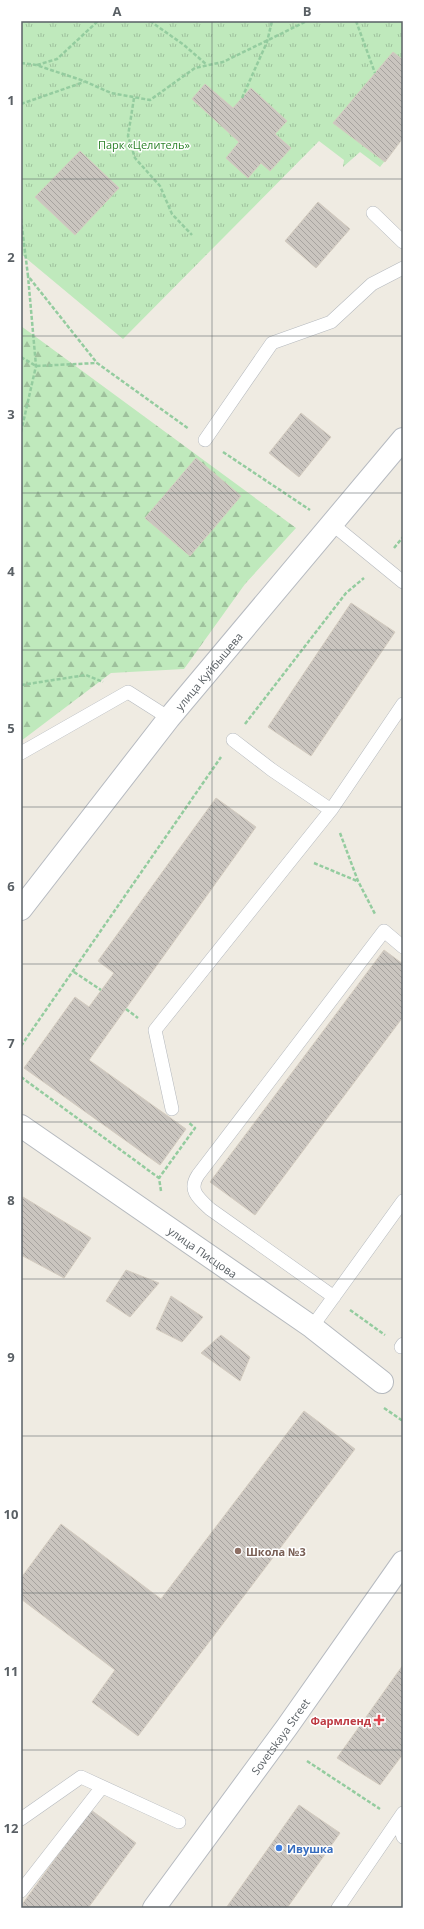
<svg xmlns="http://www.w3.org/2000/svg" width="424" height="1929" font-family="'Open Sans',sans-serif">
<style>
.forest{fill:url(#forest-firs)}
.park{fill:url(#park-tufts)}
.building{fill:url(#building-back-hatch);stroke:#d4ccc0}
.lines{fill:none;stroke-linecap:round;stroke-linejoin:round}
.service-casing{stroke:#b5b9be;stroke-width:14}
.minor-casing{stroke:#b5b9be;stroke-width:24}
.secondary-casing{stroke:#b6bac0;stroke-width:24}
.path{stroke:#94cc9f;stroke-width:2.5;stroke-dasharray:4 2;stroke-linecap:butt}
.service{stroke:#fff;stroke-width:13}
.minor{stroke:#fff;stroke-width:22}
.secondary{stroke:#fff;stroke-width:22}
.grid{fill:none;stroke:#5a6065;stroke-width:1;stroke-opacity:0.55}
.education-dot{fill:#8d6e63;stroke:#fff;stroke-width:1.5}
.health-dot{fill:#e0444e;stroke:#fff;stroke-width:1.5}
.shop-dot{fill:#3f7fe0;stroke:#fff;stroke-width:1.5}
.labels{text-anchor:middle;dominant-baseline:central;stroke-width:3;stroke-linejoin:round;paint-order:stroke}
.park-label{font-size:11px;fill:#2d832b;stroke:#fff}
.street-label{font-size:11px;fill:#5a6065;stroke:#fff}
.education-label{font-size:11px;font-weight:bold;fill:#785e54;stroke:#fff;text-anchor:start}
.health-label{font-size:11px;font-weight:bold;fill:#be3a42;stroke:#fff;text-anchor:end}
.shop-label{font-size:11px;font-weight:bold;fill:#366cbe;stroke:#fff;text-anchor:start}
.neatline{fill:none;stroke:#5a6065;stroke-width:1.5}
.grid-label{font-size:13px;text-anchor:middle;font-weight:bold;fill:#5a6065}
</style>
<defs>
<pattern id="forest-firs" width="22" height="20" patternUnits="userSpaceOnUse"><rect width="22" height="20" fill="#bfe9bc"/><path d="M5 1l3.5 6h-7zM16 11l3.5 6h-7z" fill="#9ec09c"/></pattern>
<pattern id="park-tufts" width="24" height="20" patternUnits="userSpaceOnUse"><rect width="24" height="20" fill="#bfe9bc"/><path d="M3 7l-1-3M5 7V3M7 7l1-3M15 17l-1-3M17 17v-4M19 17l1-3" fill="none" stroke="#9ec09c"/></pattern>
<pattern id="building-back-hatch" width="6" height="6" patternUnits="userSpaceOnUse"><rect width="6" height="6" fill="#cac5bf"/><path d="M-1 5l2 2M0 0l6 6M5-1l2 2" fill="none" stroke="#a7a39f"/></pattern>
</defs>
<rect width="100%" height="100%" fill="#efebe2"/>
<path class="forest" d="M 21,326 L 296,528 L 245,584 L 184,669 L 111,673 L 21,741 Z"/>
<path class="park" d="M 21,21 L 403,21 L 403,138 L 380,167 L 360,152 L 343,167 L 344,160 L 319,141 L 123,339 L 21,254 Z"/>
<path class="building" d="M 393,52 L 403,60 L 403,138 L 385,162 L 333,123 Z
M 205,84 L 233,108 L 251,88 L 287,121 L 275,134 L 291,148 L 270,171 L 261,163 L 248,178 L 226,158 L 239,142 L 192,99 Z
M 80,151 L 119,188 L 75,235 L 35,197 Z
M 318,202 L 350,229 L 316,268 L 285,241 Z
M 301,413 L 331,437 L 299,477 L 269,453 Z
M 196,458 L 241,496 L 190,556 L 145,518 Z
M 351,603 L 395,632 L 311,756 L 268,727 Z
M 216,798 L 256,827 L 89,1060 L 186,1129 L 160,1165 L 24,1068 L 75,997 L 89,1007 L 114,973 L 98,961 Z
M 384,950 L 403,964 L 403,1017 L 255,1215 L 210,1182 Z
M 23,1197 L 91,1238 L 64,1278 L 21,1255 L 21,1202 Z
M 126,1270 L 159,1283 L 130,1317 L 106,1301 Z
M 171,1296 L 203,1317 L 182,1342 L 156,1329 Z
M 221,1335 L 250,1357 L 240,1381 L 201,1353 Z
M 304,1411 L 355,1449 L 138,1736 L 92,1702 L 115,1670 L 21,1599 L 21,1578 L 61,1524 L 161,1599 Z
M 403,1665 L 403,1754 L 380,1785 L 337,1758 Z
M 299,1805 L 340,1833 L 287,1908 L 226,1908 Z
M 91,1810 L 136,1843 L 88,1908 L 21,1908 L 21,1906 Z"/>
<g class="lines">
<g class="service-casing">
<path id="service" d="M 373,213 L 403,242
M 205,440 L 272,343 L 331,322 L 372,284 L 403,268
M 332,524 L 403,582
M 233,740 L 272,770 L 331,810
M 21,753 L 128,692 L 169,718
M 172,1109 L 155,1030 L 331,810 L 403,704
M 334,1297 L 210,1209 C 198,1198 188,1190 198,1175 L 384,931 L 403,947
M 312,1327 L 403,1201
M 401,1347 L 403,1344
M 21,1819 L 81,1777 L 179,1822
M 398,1820 L 403,1837
M 21,1891 L 102,1787
M 338,1908 L 403,1813"/>
</g>
<g class="minor-casing">
<g id="minor">
<path id="s1" d="M 21,1126 L 312,1327 L 382,1382"/>
</g>
</g>
<g class="secondary-casing">
<g id="secondary">
<path id="s2" d="M 21,909 L 169,718 L 403,439"/>
<path id="s3" d="M 154,1908 L 287,1727 L 403,1562"/>
</g>
</g>
<path class="path" d="M 150,21 L 184,45 L 207,65
M 356,21 L 375,73
M 21,63 L 36,65 L 84,81 L 111,93 L 150,100 L 195,68 L 223,62 L 307,21
M 37,65 L 57,59 L 98,21
M 134,98 L 128,136 L 135,158 L 160,186 L 172,214 L 192,235
M 242,98 L 267,42 L 272,21
M 21,104 L 84,82
M 21,219 L 28,276 L 97,363 L 189,429
M 21,357 L 36,366 L 97,363
M 21,432 L 36,366 L 28,276
M 223,452 L 310,510
M 394,548 L 403,537
M 21,685 L 86,675 L 103,682
M 245,724 L 346,593 L 364,578
M 340,833 L 358,881 L 375,914
M 314,863 L 357,881
M 74,972 L 101,990
M 126,1009 L 138,1018
M 21,1046 L 221,757
M 21,1077 L 159,1178
M 161,1191 L 159,1178 L 195,1128 L 188,1122
M 350,1310 L 385,1335
M 384,1408 L 403,1421
M 307,1761 L 380,1809"/>
<use href="#service" class="service"/>
<use href="#minor" class="minor"/>
<use href="#secondary" class="secondary"/>
</g>
<path class="grid" d="M 212,21 L 212,1908M 21,179 L 403,179M 21,336 L 403,336M 21,493 L 403,493M 21,650 L 403,650M 21,807 L 403,807M 21,964 L 403,964M 21,1122 L 403,1122M 21,1279 L 403,1279M 21,1436 L 403,1436M 21,1593 L 403,1593M 21,1750 L 403,1750"/>
<circle class="education-dot" cx="238" cy="1551" r="4"/>
<path class="health-dot" d="M377 1714h4v4h4v4h-4v4h-4v-4h-4v-4h4z"/>
<circle class="shop-dot" cx="279" cy="1848" r="4"/>
<g class="labels">
<g class="park-label">
<text x="144" y="144">Парк «Целитель»</text>
</g>
<g class="street-label">
<text stroke="none"><textPath href="#s2" startOffset="303">улица Куйбышева</textPath></text>
<text stroke="none"><textPath href="#s1" startOffset="221">улица Писцова</textPath></text>
<text stroke="none"><textPath href="#s3" startOffset="213">Sovetskaya Street</textPath></text>
</g>
<g class="education-label">
<text x="246" y="1551">Школа №3</text>
</g>
<g class="health-label">
<text x="371" y="1720">Фармленд</text>
</g>
<g class="shop-label">
<text x="287" y="1848">Ивушка</text>
</g>
</g>
<rect width="424" height="1929" fill="none" stroke="#ffffff" stroke-width="44"/>
<rect x="22" y="22" width="380" height="1885" class="neatline"/>
<g class="grid-label">
<text x="117" y="16">A</text>
<text x="307" y="16">B</text>
<text x="11" y="105">1</text>
<text x="11" y="262">2</text>
<text x="11" y="419">3</text>
<text x="11" y="576">4</text>
<text x="11" y="733">5</text>
<text x="11" y="891">6</text>
<text x="11" y="1048">7</text>
<text x="11" y="1205">8</text>
<text x="11" y="1362">9</text>
<text x="11" y="1519">10</text>
<text x="11" y="1676">11</text>
<text x="11" y="1833">12</text>
</g>
</svg>
